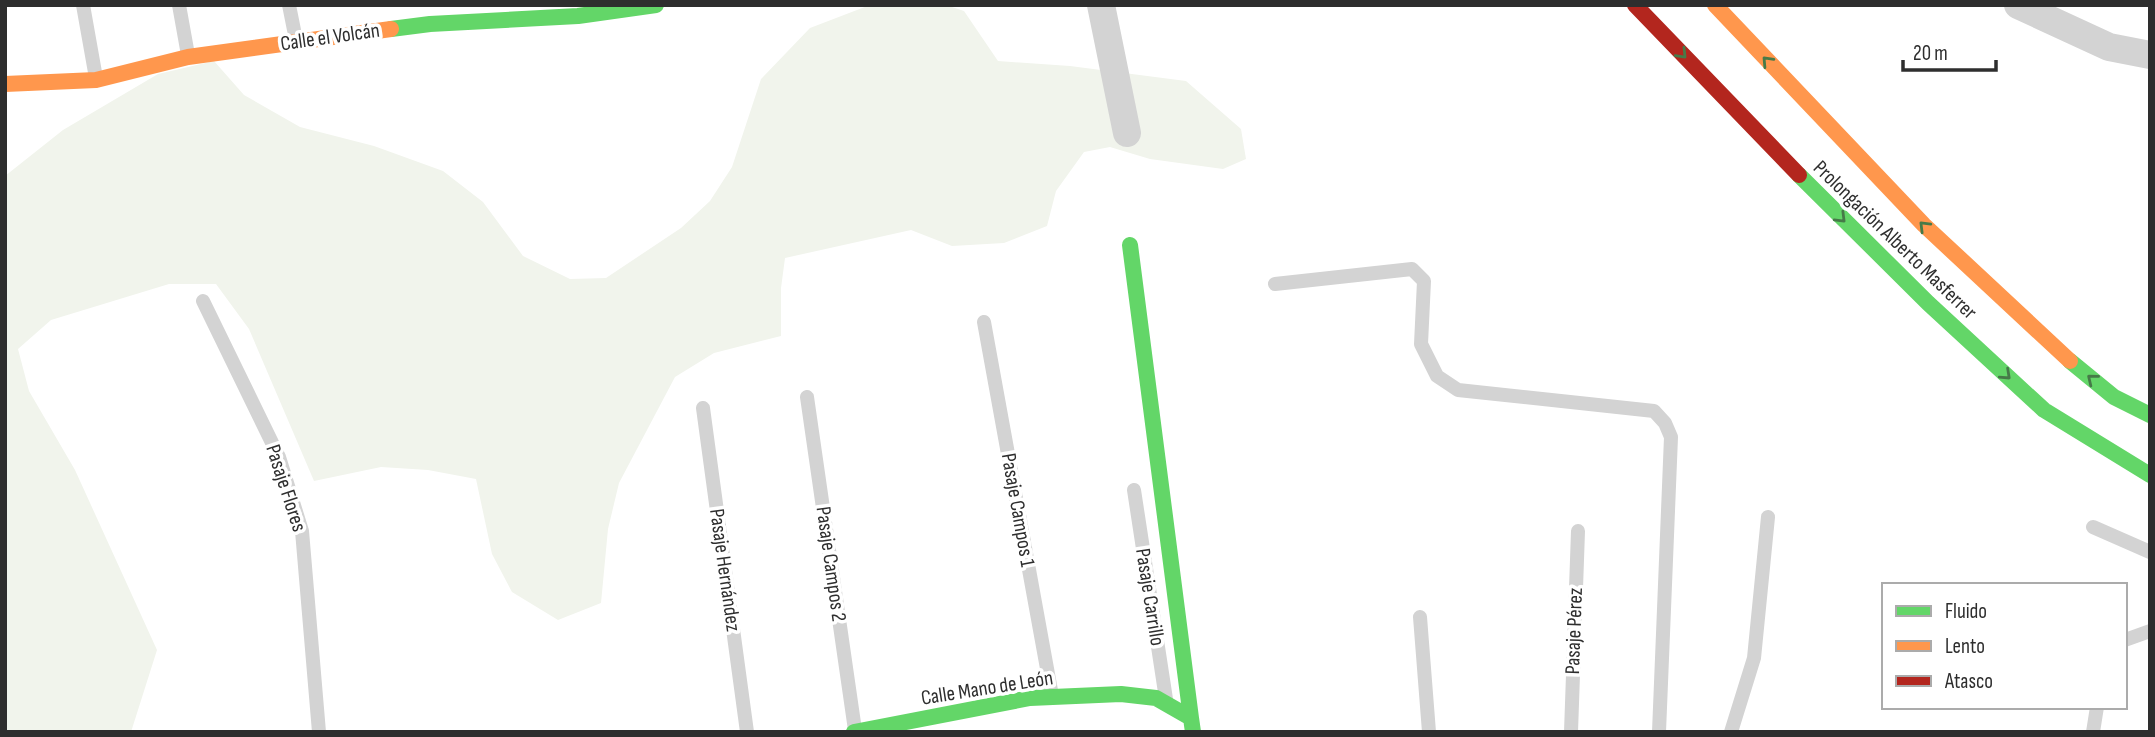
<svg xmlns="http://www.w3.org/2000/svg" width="2155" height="737" font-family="'Sofia Sans Condensed',sans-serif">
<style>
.green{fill:#f1f4ec}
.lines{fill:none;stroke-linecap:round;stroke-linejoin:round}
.lane{stroke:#d3d3d3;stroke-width:14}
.street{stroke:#d3d3d3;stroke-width:28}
.fast{stroke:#63d668;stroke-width:16}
.slow{stroke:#ff974d;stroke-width:16}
.jam{stroke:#b3261e;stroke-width:16}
.oneway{stroke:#467a48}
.labels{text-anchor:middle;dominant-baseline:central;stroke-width:7;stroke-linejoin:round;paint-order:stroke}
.street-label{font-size:21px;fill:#2e2e2e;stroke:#fff}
</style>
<rect width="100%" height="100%" fill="#fff"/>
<path class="green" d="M 870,5 L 946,5 L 964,11 L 998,61 L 1070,66 L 1186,81 L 1241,129 L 1246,159 L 1223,169 L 1150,159 L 1110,147 L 1084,152 L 1056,191 L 1047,226 L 1004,243 L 952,246 L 911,230 L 785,258 L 781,288 L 781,336 L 714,353 L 675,377 L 619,483 L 608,529 L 601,603 L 558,620 L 512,592 L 492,554 L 476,479 L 428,470 L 381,467 L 314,481 L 249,329 L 216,284 L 169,284 L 51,320 L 18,349 L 29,391 L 75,470 L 157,650 L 131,732 L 5,732 L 5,176 L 63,130 L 158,74 L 214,61 L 244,95 L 300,127 L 374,146 L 443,171 L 483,202 L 523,256 L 570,279 L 606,278 L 681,228 L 710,201 L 732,167 L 761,79 L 810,28 Z"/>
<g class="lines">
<path class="lane" d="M 83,5 L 96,78
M 179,5 L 188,55
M 289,5 L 296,40
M 1275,284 L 1412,269 L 1424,281 L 1421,344 L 1437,376 L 1458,390 L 1654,411 L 1665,423 L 1671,437 L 1659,732
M 203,301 L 279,457 L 302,531 L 319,732
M 984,322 L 1052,696
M 807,397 L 855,730
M 703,408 L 747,732
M 1134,490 L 1166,699
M 2093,527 L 2150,552
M 1420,617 L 1429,732
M 2125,640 L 2150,631
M 1571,732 L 1578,531
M 1731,732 L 1754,658 L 1768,517
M 2093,732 L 2097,707"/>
<path class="street" d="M 1101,5 L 1127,133
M 2018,5 L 2109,47 L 2150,55"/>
<path class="fast" d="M 391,29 L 430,24 L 578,16 L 656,5
M 1799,175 L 1928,303 L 2044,410 L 2150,475
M 1130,245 L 1191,718
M 2070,361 L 2114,397 L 2150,415
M 854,732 L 1030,698 L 1121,694 L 1156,698 L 1191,718 L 1193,732"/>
<path class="slow" d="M 1715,5 L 1924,225 L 2070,361
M 5,84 L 96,80 L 188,57 L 391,29"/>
<path class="jam" d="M 1635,5 L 1799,175"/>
</g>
<defs><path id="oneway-chevron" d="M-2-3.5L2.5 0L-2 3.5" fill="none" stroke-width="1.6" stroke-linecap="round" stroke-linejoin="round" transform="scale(1.75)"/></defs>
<g class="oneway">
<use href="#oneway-chevron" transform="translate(1682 54) rotate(46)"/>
<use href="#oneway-chevron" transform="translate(1767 61) rotate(-133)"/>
<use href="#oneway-chevron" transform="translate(1841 218) rotate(45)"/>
<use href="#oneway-chevron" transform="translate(1924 226) rotate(-135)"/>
<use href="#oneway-chevron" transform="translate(2006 375) rotate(43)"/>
<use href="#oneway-chevron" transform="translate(2092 379) rotate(-141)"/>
</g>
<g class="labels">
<g class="street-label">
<text transform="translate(330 37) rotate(-8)">Calle el Volcán</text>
<text transform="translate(1895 240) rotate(44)">Prolongación Alberto Masferrer</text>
<text transform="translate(286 488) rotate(72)">Pasaje Flores</text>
<text transform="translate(1018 510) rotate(80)">Pasaje Campos 1</text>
<text transform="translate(831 564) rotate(82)">Pasaje Campos 2</text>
<text transform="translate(725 570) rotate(82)">Pasaje Hernández</text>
<text transform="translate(1150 597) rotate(81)">Pasaje Carrillo</text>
<text transform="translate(1574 631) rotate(-88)">Pasaje Pérez</text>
<text transform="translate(987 688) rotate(-9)">Calle Mano de León</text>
</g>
</g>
<rect width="2155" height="737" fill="none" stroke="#2e2e2e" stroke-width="14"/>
<rect x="1882" y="583" width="245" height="126" fill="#ffffff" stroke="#ababab" stroke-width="2"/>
<rect x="1896" y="606" width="35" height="10" fill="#63d668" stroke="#ababab" stroke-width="2"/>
<text x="1945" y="618" font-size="21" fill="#2e2e2e">Fluido</text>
<rect x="1896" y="641" width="35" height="10" fill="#ff974d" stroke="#ababab" stroke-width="2"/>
<text x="1945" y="653" font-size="21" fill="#2e2e2e">Lento</text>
<rect x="1896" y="676" width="35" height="10" fill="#b3261e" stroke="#ababab" stroke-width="2"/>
<text x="1945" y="688" font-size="21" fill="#2e2e2e">Atasco</text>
<path d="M1903 60v10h93v-10" fill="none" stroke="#2e2e2e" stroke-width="3.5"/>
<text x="1913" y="60" font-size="21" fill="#2e2e2e" stroke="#ffffff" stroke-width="5" paint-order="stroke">20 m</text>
</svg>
